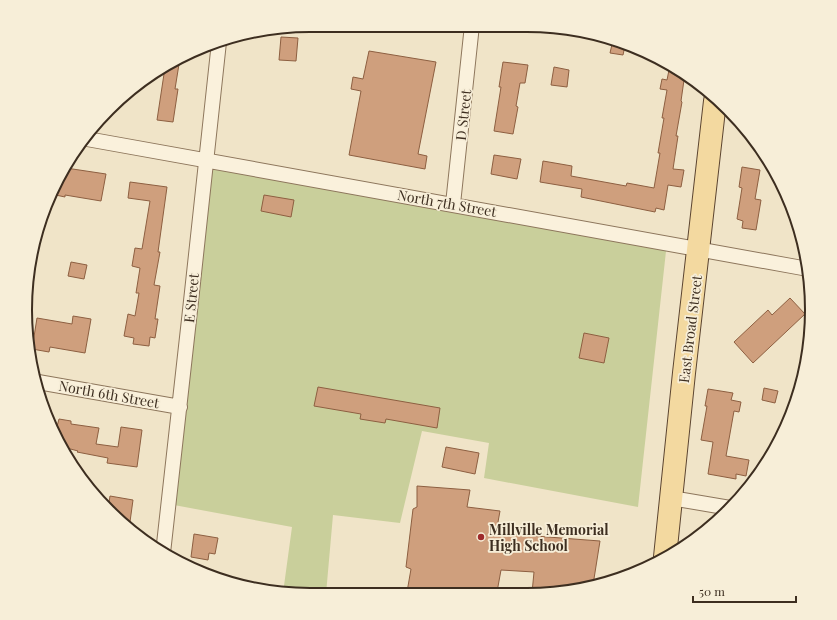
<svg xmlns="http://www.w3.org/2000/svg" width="837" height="620" font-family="'Playfair Display',serif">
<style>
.green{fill:#c9cf9b}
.building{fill:#cf9f7d;stroke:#8d5f41}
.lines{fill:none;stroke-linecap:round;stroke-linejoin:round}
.minor-casing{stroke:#8d765c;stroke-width:16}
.primary-casing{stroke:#5b4430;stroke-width:24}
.minor{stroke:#faf1dc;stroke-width:14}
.primary{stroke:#f3d9a0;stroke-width:22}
.poi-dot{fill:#9e2a2b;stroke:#f7eed8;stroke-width:1.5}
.labels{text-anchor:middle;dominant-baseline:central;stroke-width:3.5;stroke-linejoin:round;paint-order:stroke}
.street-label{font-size:14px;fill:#3d2e20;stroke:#f7eed8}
.poi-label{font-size:14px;font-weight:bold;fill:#3d2e20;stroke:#f7eed8;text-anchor:start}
.rim{fill:none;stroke:#3d2e20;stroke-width:2}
</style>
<rect width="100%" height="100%" fill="#f0e4c8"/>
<path class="green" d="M 209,161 L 667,242 L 638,507 L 484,478 L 489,443 L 422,431 L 400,523 L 333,515 L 326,594 L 291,594 L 283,593 L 292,527 L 174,505 Z"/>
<path class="building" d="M 281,37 L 298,38 L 296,61 L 279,60 Z
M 613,40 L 625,46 L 623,55 L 610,53 Z
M 369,51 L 436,62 L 418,154 L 427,156 L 425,169 L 349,155 L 361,91 L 351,89 L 353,77 L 363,79 Z
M 180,58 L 175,89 L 178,89 L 173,122 L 157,120 L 164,74 L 162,74 L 163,67 L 167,63 Z
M 503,62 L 528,65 L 525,83 L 520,83 L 516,106 L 518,107 L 513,134 L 494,131 L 501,87 L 499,87 Z
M 554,67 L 569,70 L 567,87 L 551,85 Z
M 669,70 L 685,73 L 681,101 L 682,102 L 676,136 L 678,136 L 673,169 L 684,170 L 681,187 L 668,185 L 664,210 L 656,208 L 655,212 L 581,197 L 582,189 L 540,182 L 543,161 L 572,166 L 571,176 L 626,186 L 627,183 L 654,188 L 660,153 L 658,153 L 664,118 L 662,118 L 667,90 L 660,89 L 662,79 L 667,80 Z
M 494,155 L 521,159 L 517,179 L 491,174 Z
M 742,167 L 760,170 L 755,199 L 761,200 L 756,230 L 742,228 L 743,221 L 737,219 L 742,188 L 739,187 Z
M 66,168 L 106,174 L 101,201 L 65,195 L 65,197 L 51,194 L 54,184 Z
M 130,182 L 167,187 L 158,252 L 160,252 L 154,285 L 160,286 L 155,319 L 158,319 L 155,338 L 150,337 L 149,346 L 133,344 L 134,338 L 124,336 L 128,314 L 135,316 L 139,293 L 136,293 L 140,268 L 132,266 L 135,248 L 142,249 L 150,201 L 128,198 Z
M 264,195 L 294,200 L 291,217 L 261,211 Z
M 71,262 L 87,265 L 84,279 L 68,276 Z
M 790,298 L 805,314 L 753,363 L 734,342 L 768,310 L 772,315 Z
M 73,316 L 91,319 L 85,353 L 50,347 L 49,352 L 32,349 L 37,318 L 72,324 Z
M 584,333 L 609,338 L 604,363 L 579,358 Z
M 318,387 L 440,408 L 437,428 L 386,419 L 385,423 L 360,419 L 361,414 L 314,406 Z
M 764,388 L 778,391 L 775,403 L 762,400 Z
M 708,389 L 733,393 L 731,400 L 741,402 L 739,412 L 734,411 L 726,456 L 749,460 L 746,476 L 736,474 L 736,479 L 708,474 L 713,442 L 701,440 L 707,406 L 705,406 Z
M 59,419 L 71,421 L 71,424 L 99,428 L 96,444 L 118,447 L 121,427 L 142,430 L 137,467 L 107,463 L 108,458 L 77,452 L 78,451 L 63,447 L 55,434 Z
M 446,447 L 479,453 L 475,474 L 442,467 Z
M 417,486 L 470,490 L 467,507 L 500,511 L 496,533 L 600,541 L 593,585 L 564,593 L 532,593 L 534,572 L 501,570 L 497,592 L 460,588 L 459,593 L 407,592 L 411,569 L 406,567 L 413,509 L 417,507 Z
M 110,496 L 133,500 L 129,529 L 122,524 L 108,509 Z
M 194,534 L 218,538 L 215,554 L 209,553 L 208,560 L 191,557 Z"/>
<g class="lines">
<g class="minor-casing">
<path id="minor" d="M 87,139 L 808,269
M 453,204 L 472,25
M 38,382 L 180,407
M 671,498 L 730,508
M 163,553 C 183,383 200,212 219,42"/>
</g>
<g class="primary-casing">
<path id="primary" d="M 665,557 L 684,373 L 715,101"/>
</g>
<use href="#minor" class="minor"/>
<use href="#primary" class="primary"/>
</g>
<circle class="poi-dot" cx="481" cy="537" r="4"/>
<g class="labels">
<g class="street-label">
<text transform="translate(463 115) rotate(-84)">D Street</text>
<text transform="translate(447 203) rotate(10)">North 7th Street</text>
<text transform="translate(191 298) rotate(-84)">E Street</text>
<text transform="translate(690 329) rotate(-83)">East Broad Street</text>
<text transform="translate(109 394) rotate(10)">North 6th Street</text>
</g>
<g class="poi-label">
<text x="489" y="529">Millville Memorial<tspan x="489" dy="16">High School</tspan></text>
</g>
</g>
<path d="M0 0H837V620H0ZM310 32H527A278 278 0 0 1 805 310V310A278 278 0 0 1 527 588H310A278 278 0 0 1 32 310V310A278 278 0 0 1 310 32Z" fill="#f7eed8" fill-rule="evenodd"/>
<path class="rim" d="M310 32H527A278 278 0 0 1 805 310V310A278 278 0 0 1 527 588H310A278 278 0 0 1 32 310V310A278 278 0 0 1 310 32Z"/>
<path d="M693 596v6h103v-6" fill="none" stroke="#3d2e20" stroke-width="2"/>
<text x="699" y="596" font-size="12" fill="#3d2e20" stroke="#f7eed8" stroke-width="3" paint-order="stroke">50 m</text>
</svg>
